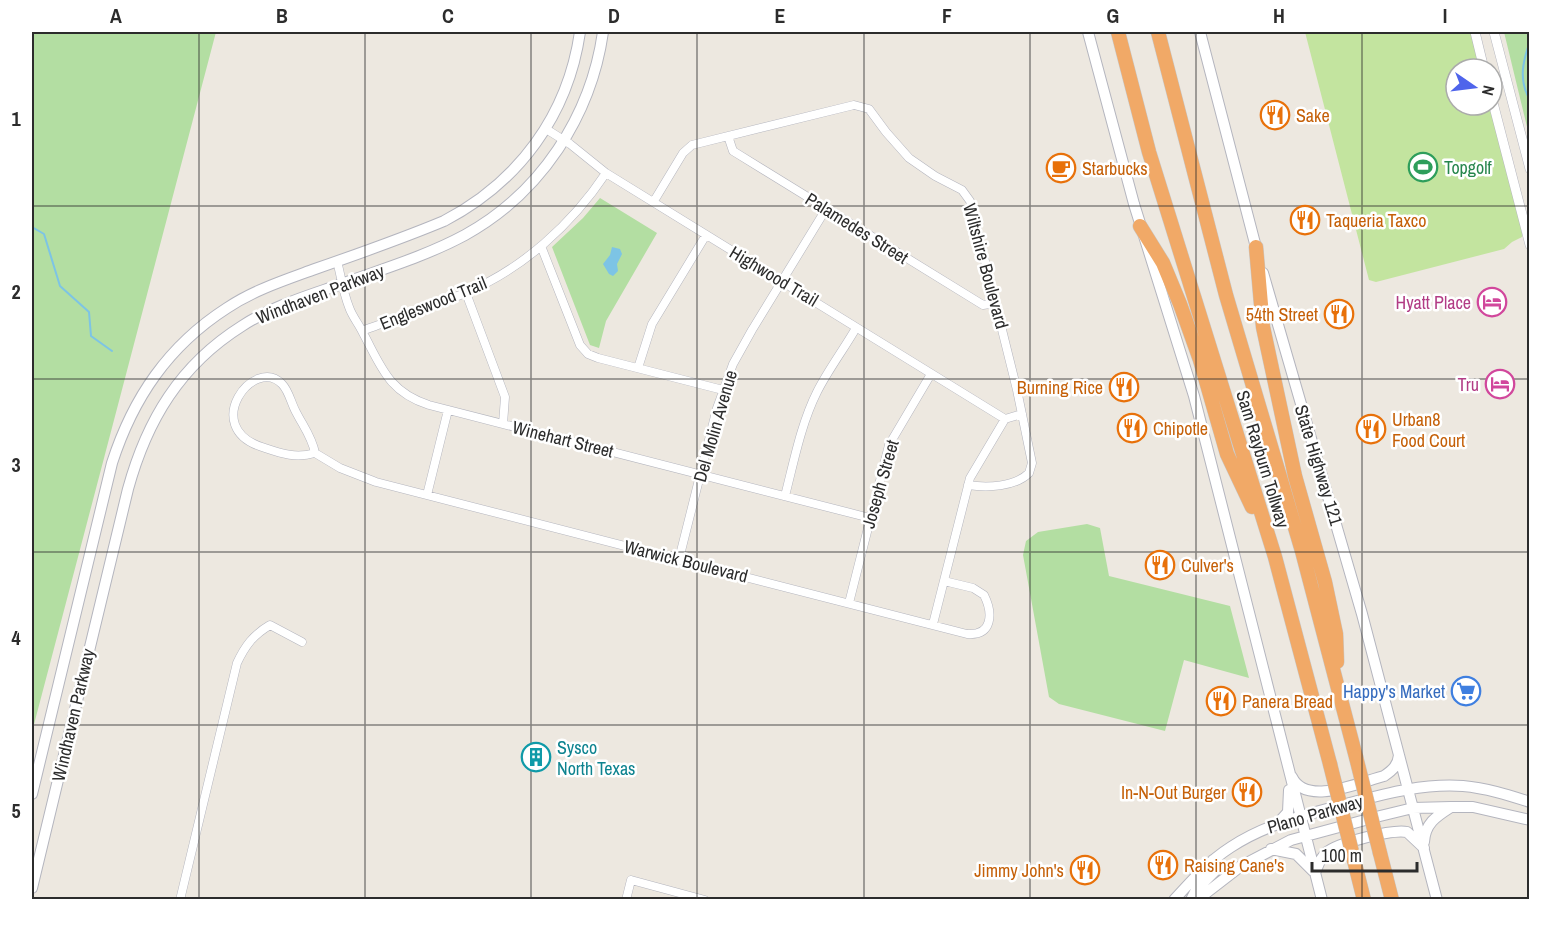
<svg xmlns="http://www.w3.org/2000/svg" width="1561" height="931" font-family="'Archivo Narrow',sans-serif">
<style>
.green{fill:#b3dea2}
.pitch{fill:#c3e49f}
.water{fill:#7dc4e5}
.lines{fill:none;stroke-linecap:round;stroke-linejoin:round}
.stream{stroke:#7dc4e5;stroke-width:2}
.minor-casing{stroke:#b4b5be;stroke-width:9}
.tertiary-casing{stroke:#b4b5be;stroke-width:10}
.secondary-casing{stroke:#b4b5be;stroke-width:12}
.motorway-casing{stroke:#c8c8c8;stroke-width:15}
.minor{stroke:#fff;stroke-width:8}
.tertiary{stroke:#fff;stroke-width:9}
.secondary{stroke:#fff;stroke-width:10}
.motorway{stroke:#f1a967;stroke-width:14}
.motorway-bridge-casing{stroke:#c8c8c8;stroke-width:15;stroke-linecap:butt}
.motorway-bridge{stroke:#f1a967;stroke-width:14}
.grid{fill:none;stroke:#2c2c2c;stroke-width:1.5;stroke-opacity:0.55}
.labels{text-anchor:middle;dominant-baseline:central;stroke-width:5;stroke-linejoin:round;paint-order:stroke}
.food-label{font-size:18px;fill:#c56008;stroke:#fff;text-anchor:start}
.leisure-label{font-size:18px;fill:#27864d;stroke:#fff;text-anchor:start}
.street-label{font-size:18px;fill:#2c2c2c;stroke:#fff}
.hotel-label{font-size:18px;fill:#b23c85;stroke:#fff;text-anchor:end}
.shop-label{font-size:18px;fill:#366cbe;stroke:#fff;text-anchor:end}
.culture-label{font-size:18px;fill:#0d838f;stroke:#fff;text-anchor:start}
.neatline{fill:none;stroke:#2c2c2c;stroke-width:2}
.grid-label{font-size:20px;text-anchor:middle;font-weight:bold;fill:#2c2c2c}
</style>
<rect width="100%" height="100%" fill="#ede8e0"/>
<path class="green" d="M 32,32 L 216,32 L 32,732 Z
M 1504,32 L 1529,32 L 1529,135 Z
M 600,198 L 657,233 L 606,321 L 599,348 L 590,345 L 552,247 L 583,218 Z
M 1087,524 L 1100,528 L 1109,576 L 1230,606 L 1249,678 L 1184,660 L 1165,731 L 1059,704 L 1049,697 L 1023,555 L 1026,541 L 1038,532 Z"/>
<path class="pitch" d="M 1305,32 L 1472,32 L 1482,69 L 1456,69 L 1456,105 L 1491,105 L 1523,233 L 1522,237 L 1512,242 L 1504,249 L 1376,282 L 1369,280 Z"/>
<path class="water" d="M 612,247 L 620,249 L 622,254 L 617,264 L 618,271 L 613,276 L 609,274 L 603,264 L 610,255 Z"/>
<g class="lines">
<path class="stream" d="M 1530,41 C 1523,61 1518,80 1530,100
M 32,227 L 44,234 L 60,286 L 89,312 L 91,336 L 112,351"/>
<g class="minor-casing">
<path id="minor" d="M 546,129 L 570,144 L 606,173 L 1005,419
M 728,136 L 733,151 L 983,305 L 996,303
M 654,201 L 683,153 L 692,145 L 854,105 L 869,109 L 886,132 L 909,158 L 935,176 L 962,190 L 970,201 L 1017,390 L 1032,463 L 1029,473 C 1015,487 987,488 968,485
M 541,246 L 580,345 L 588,354 L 598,358 L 723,390
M 337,261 C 341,276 343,292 349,307 C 352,316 358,323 362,331 C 381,366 388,392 429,405 L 870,518
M 466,293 L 505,397 L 503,424
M 362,331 C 396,318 432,307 465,293 C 523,269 572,224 606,173
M 638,368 L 652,324 L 706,235
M 315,453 C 295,459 280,453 262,447 C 200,427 254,355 282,384 C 289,391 291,403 296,412 C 303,426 312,437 315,453 L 340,468 L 376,482 L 967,634 C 993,636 993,613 984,595 L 973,588 L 944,581
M 427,495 L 448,410
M 785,496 C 794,461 801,424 817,392 C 828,370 844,349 856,328
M 679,559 L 717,408 L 733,364 L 752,330 L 826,209
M 849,603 L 889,445 L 931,374
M 933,624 L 970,478 L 1005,419 L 1022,414
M 180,900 L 237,663 C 245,646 253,635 270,625 L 302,642
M 626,900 L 631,880 L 705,900"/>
</g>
<g class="tertiary-casing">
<path id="tertiary" d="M 1475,32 L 1484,69
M 1494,32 L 1530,169
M 1492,99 L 1530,245"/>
</g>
<g class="secondary-casing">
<path id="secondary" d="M 1088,32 L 1134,204 L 1194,396 L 1322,900
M 1200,32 L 1258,255
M 1263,273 L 1362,614 L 1437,900
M 1292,777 C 1306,807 1360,782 1384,776 C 1393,770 1398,765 1399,755
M 32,794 L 112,463 C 133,398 168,346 227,308 C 254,290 285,280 315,269 C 358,254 401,239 444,221 C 519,182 568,115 580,32
M 1279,822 L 1288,812 L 1289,790
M 1424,842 C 1425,823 1437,816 1451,807
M 1271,849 L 1296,854 L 1313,871
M 1315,873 C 1318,866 1320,858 1326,853 C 1336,843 1393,829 1407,832 L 1424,848
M 32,888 L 128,489 C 147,420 180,365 242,326 C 274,305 311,295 347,282 C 386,268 428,255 465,235 C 541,193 591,116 603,32
M 1174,900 C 1192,880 1209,861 1231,847 C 1266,824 1305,815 1346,804 C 1384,794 1423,783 1463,786 C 1486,788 1508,795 1530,802
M 1191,900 L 1196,890 L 1217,869 L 1217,865 L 1213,860
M 1197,900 L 1241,866 L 1291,840 L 1380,816 L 1413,808 L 1451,807 L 1473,807 L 1530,820"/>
</g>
<g class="motorway-casing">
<path id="motorway" d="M 1118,32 L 1149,152 L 1275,557 L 1330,764
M 1158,32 L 1226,295 L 1302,551 L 1356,757
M 1140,226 L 1163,263 L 1180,304 L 1200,360 L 1227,454 L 1252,507
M 1256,247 L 1263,327 L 1295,476 L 1325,582 L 1336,634 L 1337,662
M 1380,853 L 1392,900
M 1354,860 L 1364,900"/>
</g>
<use href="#minor" class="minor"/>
<use href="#tertiary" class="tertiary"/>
<use href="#secondary" class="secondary"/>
<use href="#motorway" class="motorway"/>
<g class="motorway-bridge-casing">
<path id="motorway-bridge" d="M 1356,757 L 1380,853
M 1330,764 L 1354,860"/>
</g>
<use href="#motorway-bridge" class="motorway-bridge"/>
</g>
<path class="grid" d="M 199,32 L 199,900M 365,32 L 365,900M 531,32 L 531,900M 697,32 L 697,900M 864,32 L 864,900M 1030,32 L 1030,900M 1196,32 L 1196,900M 1362,32 L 1362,900M 32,206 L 1530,206M 32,379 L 1530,379M 32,552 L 1530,552M 32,725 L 1530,725"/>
<defs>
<g id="restaurant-ring" transform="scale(1.5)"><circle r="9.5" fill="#fff" stroke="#e8710a" stroke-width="1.5"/><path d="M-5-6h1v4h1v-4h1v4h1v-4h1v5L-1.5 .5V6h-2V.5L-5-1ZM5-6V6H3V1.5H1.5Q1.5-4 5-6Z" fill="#e8710a"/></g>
<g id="stadium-ring" transform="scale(1.5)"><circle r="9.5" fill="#fff" stroke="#2e9e5b" stroke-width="1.5"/><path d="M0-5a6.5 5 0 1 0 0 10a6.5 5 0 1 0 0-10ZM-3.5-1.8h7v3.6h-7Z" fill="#2e9e5b"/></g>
<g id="cafe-ring" transform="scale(1.5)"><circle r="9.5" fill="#fff" stroke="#e8710a" stroke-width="1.5"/><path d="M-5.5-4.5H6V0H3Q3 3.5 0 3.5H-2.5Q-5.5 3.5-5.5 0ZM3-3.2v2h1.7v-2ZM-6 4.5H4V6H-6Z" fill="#e8710a"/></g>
<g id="hotel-ring" transform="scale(1.5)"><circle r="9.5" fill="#fff" stroke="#d1479c" stroke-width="1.5"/><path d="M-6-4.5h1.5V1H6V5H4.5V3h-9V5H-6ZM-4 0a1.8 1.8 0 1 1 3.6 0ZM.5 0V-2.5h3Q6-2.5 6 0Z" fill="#d1479c"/></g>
<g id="supermarket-ring" transform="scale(1.5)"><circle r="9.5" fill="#fff" stroke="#3f7fe0" stroke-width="1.5"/><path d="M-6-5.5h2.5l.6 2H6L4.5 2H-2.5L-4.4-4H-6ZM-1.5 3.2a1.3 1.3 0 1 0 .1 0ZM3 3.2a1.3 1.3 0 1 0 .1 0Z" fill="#3f7fe0"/></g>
<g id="building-ring" transform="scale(1.5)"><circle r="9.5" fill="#fff" stroke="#0f9aa8" stroke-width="1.5"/><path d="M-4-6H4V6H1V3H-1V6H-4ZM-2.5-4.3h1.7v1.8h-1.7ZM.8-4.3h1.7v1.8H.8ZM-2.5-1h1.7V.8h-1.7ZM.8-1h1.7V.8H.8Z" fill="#0f9aa8"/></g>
</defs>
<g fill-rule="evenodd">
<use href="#restaurant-ring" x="1275" y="115"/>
<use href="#stadium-ring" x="1423" y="167"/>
<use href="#cafe-ring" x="1061" y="168"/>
<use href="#restaurant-ring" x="1305" y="220"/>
<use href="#hotel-ring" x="1492" y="302"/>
<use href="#restaurant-ring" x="1339" y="314"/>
<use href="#hotel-ring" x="1500" y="384"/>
<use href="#restaurant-ring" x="1124" y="387"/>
<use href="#restaurant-ring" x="1132" y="428"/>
<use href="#restaurant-ring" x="1371" y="429"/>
<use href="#restaurant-ring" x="1160" y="565"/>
<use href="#supermarket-ring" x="1466" y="691"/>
<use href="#restaurant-ring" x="1221" y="701"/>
<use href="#building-ring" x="536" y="757"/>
<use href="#restaurant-ring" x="1247" y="792"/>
<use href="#restaurant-ring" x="1163" y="865"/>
<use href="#restaurant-ring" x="1085" y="870"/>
</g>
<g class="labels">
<g class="food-label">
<text x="1296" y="115">Sake</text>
<text x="1082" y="168">Starbucks</text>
<text x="1326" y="220">Taqueria Taxco</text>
<text x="1318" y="314" text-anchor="end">54th Street</text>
<text x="1103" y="387" text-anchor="end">Burning Rice</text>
<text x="1392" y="419">Urban8<tspan x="1392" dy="21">Food Court</tspan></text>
<text x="1153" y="428">Chipotle</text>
<text x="1181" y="565">Culver's</text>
<text x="1242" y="701">Panera Bread</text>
<text x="1226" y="792" text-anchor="end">In-N-Out Burger</text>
<text x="1184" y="865">Raising Cane's</text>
<text x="1064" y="870" text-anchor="end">Jimmy John's</text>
</g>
<g class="leisure-label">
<text x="1444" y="167">Topgolf</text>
</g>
<g class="street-label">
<text transform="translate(857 228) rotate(32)">Palamedes Street</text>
<text transform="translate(986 266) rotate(75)">Wiltshire Boulevard</text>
<text transform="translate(774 276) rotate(31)">Highwood Trail</text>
<text transform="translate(320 294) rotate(-21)">Windhaven Parkway</text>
<text transform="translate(433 303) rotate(-22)">Engleswood Trail</text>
<text transform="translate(715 426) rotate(-74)">Del Molin Avenue</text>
<text transform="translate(563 439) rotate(14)">Winehart Street</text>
<text transform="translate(1263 459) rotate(73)">Sam Rayburn Tollway</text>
<text transform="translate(1319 465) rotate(73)">State Highway 121</text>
<text transform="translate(880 484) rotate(-74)">Joseph Street</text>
<text transform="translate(686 561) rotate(14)">Warwick Boulevard</text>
<text transform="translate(73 715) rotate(-77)">Windhaven Parkway</text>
<text transform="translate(1315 814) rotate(-16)">Plano Parkway</text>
</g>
<g class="hotel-label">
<text x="1471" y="302">Hyatt Place</text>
<text x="1479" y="384">Tru</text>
</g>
<g class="shop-label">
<text x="1445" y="691">Happy's Market</text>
</g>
<g class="culture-label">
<text x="557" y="747">Sysco<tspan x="557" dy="21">North Texas</tspan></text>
</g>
</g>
<rect width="1561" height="931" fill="none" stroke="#ffffff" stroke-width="66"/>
<g transform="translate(1474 87) rotate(104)"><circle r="28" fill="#ffffff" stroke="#ababab" stroke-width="1.5"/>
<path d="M0-4.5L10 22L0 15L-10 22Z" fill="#4f64eb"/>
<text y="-9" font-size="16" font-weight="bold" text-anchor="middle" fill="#2c2c2c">N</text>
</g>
<path d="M1312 862v9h105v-9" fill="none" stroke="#2c2c2c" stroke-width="3"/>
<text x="1321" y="862" font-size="18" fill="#2c2c2c" stroke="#ffffff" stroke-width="4.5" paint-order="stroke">100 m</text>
<rect x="33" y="33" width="1495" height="865" class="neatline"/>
<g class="grid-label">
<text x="116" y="23">A</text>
<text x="282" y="23">B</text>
<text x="448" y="23">C</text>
<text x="614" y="23">D</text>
<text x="780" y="23">E</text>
<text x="947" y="23">F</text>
<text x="1113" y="23">G</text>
<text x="1279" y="23">H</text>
<text x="1445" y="23">I</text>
<text x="16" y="126">1</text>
<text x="16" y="299">2</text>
<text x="16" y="472">3</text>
<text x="16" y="645">4</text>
<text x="16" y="818">5</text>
</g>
</svg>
